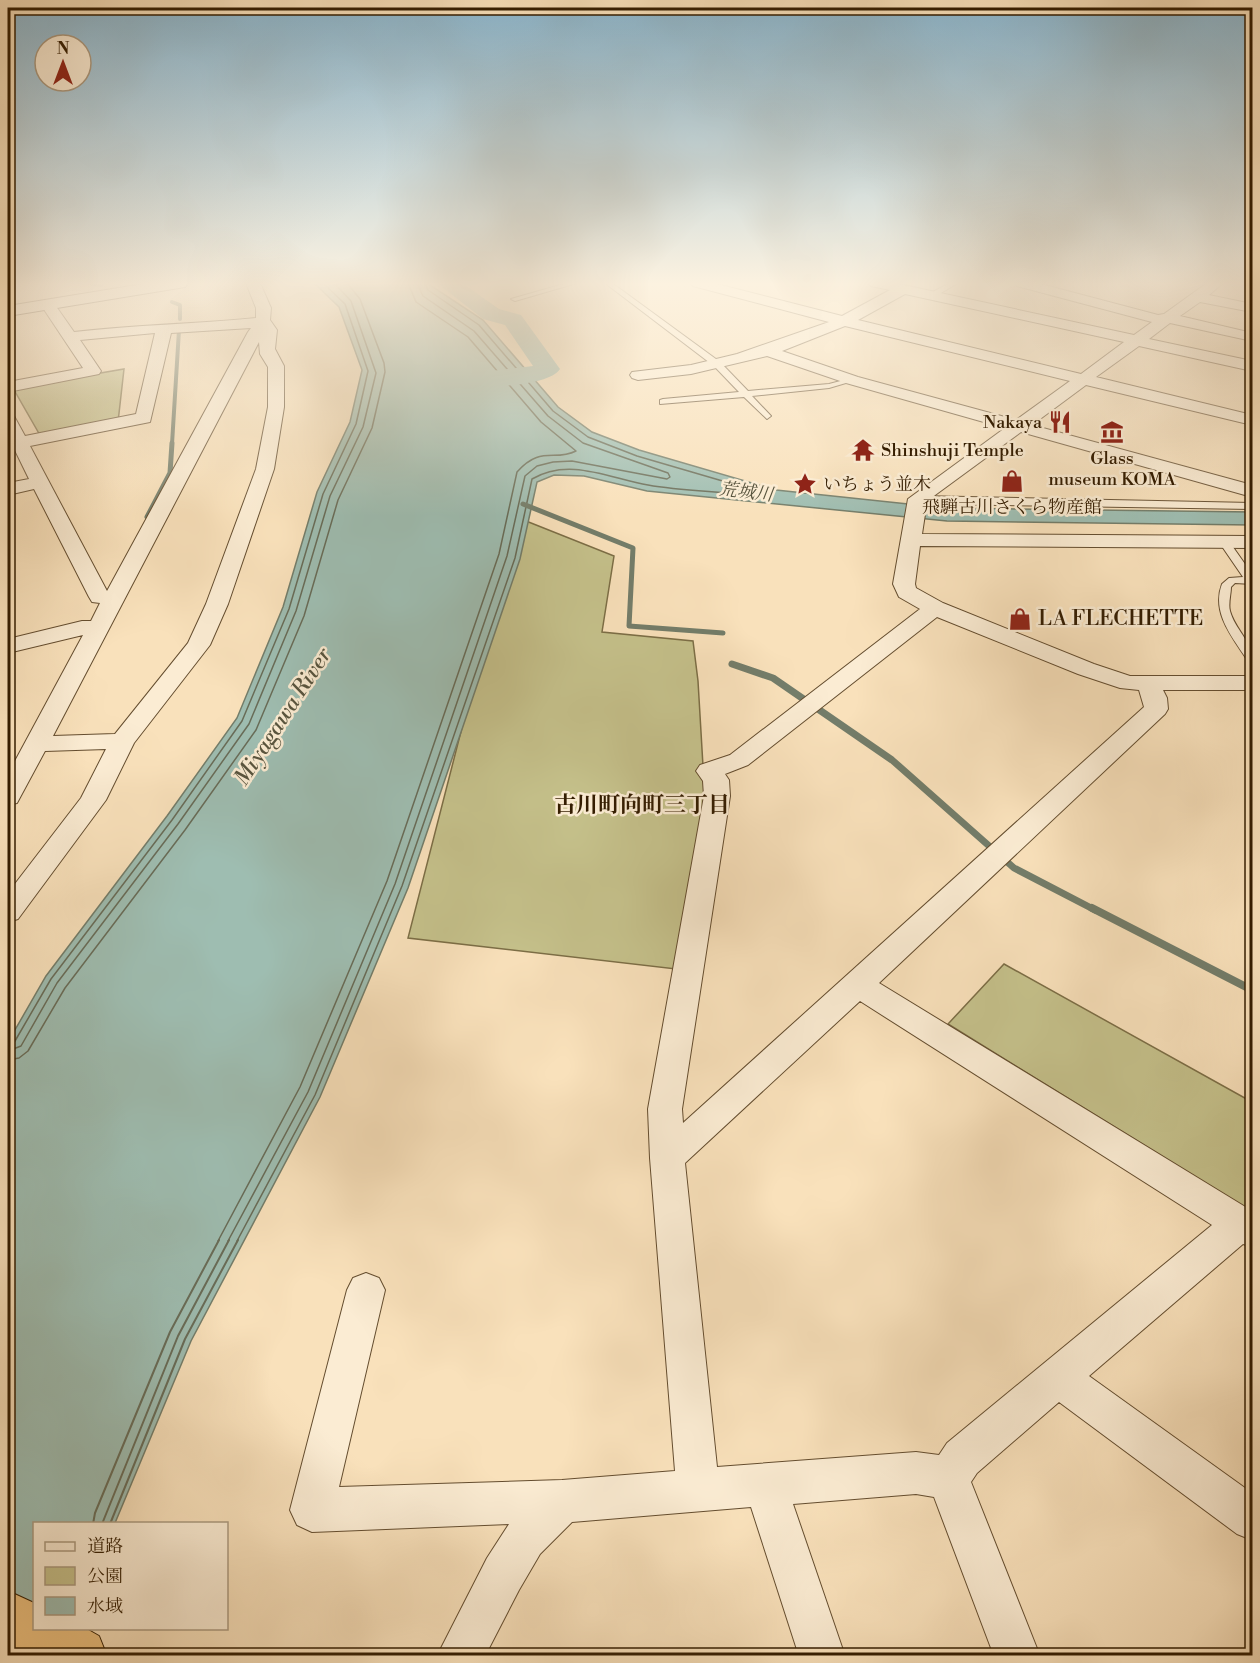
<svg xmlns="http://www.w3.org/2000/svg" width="1260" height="1663" font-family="'Libre Bodoni','Noto Serif JP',serif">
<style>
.green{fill:#c5c18b;stroke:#7c6e46;stroke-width:1.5}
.water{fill:#9ebdb1;stroke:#737d6a;stroke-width:1.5}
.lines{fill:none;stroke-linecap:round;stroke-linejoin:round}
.shore-far1{stroke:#686c58;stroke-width:1.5}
.shore{stroke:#686c58;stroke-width:2}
.stream-far3{stroke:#737d6a;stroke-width:4}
.stream-far2{stroke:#737d6a;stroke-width:5}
.stream-far1{stroke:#737d6a;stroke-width:7}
.stream{stroke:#737d6a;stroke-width:8}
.river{fill:#9ebdb1;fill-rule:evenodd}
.lane-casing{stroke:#644d2f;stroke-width:2}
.street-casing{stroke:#644d2f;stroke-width:2}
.secondary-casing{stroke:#331c00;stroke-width:2}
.highway-casing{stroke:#331c00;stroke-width:2}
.lane{fill:#fbecd3;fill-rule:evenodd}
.street{fill:#fbecd3;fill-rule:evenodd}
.secondary{fill:#fbecd3;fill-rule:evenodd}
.highway{fill:#ecc07e;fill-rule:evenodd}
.labels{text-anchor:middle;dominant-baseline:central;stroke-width:5;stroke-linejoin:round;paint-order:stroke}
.far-poi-label{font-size:18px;fill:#331c00;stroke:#fbecd3;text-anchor:start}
.far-water-label{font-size:18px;font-style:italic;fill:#58543e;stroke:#fbecd3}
.poi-label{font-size:21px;fill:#331c00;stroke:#fbecd3;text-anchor:start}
.water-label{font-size:22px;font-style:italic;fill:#58543e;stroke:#fbecd3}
.neighbourhood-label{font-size:22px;font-weight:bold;fill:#331c00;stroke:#fbecd3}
</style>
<rect width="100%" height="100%" fill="#f9e1bb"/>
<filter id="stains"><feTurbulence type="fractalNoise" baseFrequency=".00333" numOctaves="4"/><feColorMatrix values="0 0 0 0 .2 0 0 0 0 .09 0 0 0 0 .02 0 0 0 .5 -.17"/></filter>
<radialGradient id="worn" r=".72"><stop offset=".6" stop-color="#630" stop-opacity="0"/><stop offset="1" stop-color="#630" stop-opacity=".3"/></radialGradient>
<path class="green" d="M 124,369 L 118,422 L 41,437 L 13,388 Z
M 516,517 L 614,556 L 602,632 L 693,641 L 698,681 L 706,817 L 676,969 L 408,938 Z
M 1004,964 L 1252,1102 L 1252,1212 L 948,1024 Z"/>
<path class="water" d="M 314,283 L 427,283 L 483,320 L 558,407 L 592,432 L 639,450 L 776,490 L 946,508 L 1252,512 L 1252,525 L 947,521 L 647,491 L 584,476 L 554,475 L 537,482 L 520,559 L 408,888 L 320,1097 L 191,1341 L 115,1523 L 34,1524 L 34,1628 L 60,1655 L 8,1656 L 8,1042 L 46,976 L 167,816 L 237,718 L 283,607 L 317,492 L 350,422 L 362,370 L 339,307 Z"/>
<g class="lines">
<path class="shore-far1" d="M 8,1044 L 15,1041 L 51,979 L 172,820 L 242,721 L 289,609 L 323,494 L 356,424 L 368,371 L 345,304 L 323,283
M 8,1051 L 21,1046 L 57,983 L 178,824 L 249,724 L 296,611 L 330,496 L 363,427 L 376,373 L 351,301 L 334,283
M 8,1060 L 19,1058 L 28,1051 L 65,988 L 185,830 L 256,730 L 304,616 L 338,500 L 372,428 L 385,372 L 384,363 L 360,299 L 347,283
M 218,1241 L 300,1087 L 387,881 L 499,554 L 517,472 C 541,445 554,462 576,451 L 541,422 L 468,337 L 416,302 L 408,283
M 228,1241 L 308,1092 L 395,884 L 507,556 L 525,476 L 537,466 L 553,462 L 572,461 L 667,479 L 670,477 L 668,473 L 583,443 L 548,416 L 474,331 L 423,296 L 417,283
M 237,1241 L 315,1095 L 402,886 L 515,558 L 532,479 C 569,457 609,478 648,485 C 681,491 715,491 749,495 L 752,493 L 750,489 L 637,456 L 588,437 L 553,411 L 479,325 L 428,290 L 425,283"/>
<path class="shore" d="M 93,1524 L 95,1513 L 170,1332 L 219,1240
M 102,1524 L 178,1336 L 229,1240
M 110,1524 L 185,1339 L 238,1240"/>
<path class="stream-far3" d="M 89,283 L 101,285
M 172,302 L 180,305 L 180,319
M 172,444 L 179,330"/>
<path class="stream-far2" d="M 523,504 L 633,548 L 629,626 L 723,633
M 147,517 L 170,473 L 172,443"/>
<path class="stream-far1" d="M 732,664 L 773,678 L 892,760 L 1014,868 L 1095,910"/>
<path class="stream" d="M 1092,908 L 1252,990"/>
<path class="river" d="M 437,283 L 462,283 L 499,309 L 521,315 L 560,369 C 549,386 485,389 465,384 L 461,379 L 465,374 L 533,366 L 505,325 L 483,319 Z"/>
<g class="lane-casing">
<path id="lane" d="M 567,283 L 577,283 L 515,301 L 511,299 Z
M 605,283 L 612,283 L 720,362 L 748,391 L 829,384 L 852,378 L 856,380 L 829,388 L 752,396 L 771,416 L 767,419 L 744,397 L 660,404 L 660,400 L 663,399 L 739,392 L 714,366 Z
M 950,283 L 958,283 L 934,297 L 927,295 Z
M 918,496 L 1252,503 L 1252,509 L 936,504 L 915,501 L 913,499 Z
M 1224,539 L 1228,540 L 1252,574 L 1252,584 L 1235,583 L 1231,587 C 1231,594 1228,604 1230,611 C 1235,630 1254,643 1252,662 L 1248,661 C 1233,638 1211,613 1222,584 L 1229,578 L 1243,577 L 1219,542 Z"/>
</g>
<g class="street-casing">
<path id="street" d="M 246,283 L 260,283 L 271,308 L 270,320 L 277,330 L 275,349 L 284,366 L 284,407 L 274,469 L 228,604 L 210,645 L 134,743 L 106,800 L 18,919 L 8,922 L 8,893 L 81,798 L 106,749 L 45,751 L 17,803 L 8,805 L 8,774 L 83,635 L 8,653 L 8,639 L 82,621 L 91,621 L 100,603 L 92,602 L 89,597 L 34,489 L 8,495 L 8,483 L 29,479 L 8,436 L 8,415 L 14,416 L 25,436 L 136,414 L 155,333 L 80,340 L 101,371 L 99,374 L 8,392 L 8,382 L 83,368 L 41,305 L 43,302 L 53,302 L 74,332 C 135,325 195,324 256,318 L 256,308 ZM 251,328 L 248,332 L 107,591 L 30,446 L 150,422 L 171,333 ZM 259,342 L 260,354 L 268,367 L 268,407 L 256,469 L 206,604 L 188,643 L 115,734 L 53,736 Z
M 691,283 L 713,283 L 842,316 L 890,290 L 871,286 L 869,283 L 894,283 L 1134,335 L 1152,322 L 1017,286 L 1015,283 L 1037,283 L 1158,315 L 1164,314 L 1207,283 L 1223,283 L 1209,295 L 1252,304 L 1252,312 L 1200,302 L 1180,316 L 1252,333 L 1252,341 L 1170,323 L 1149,339 L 1252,361 L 1252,371 L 1139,346 L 1096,377 L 1252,415 L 1252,425 L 1086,385 L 1032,425 L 1252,485 L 1252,497 L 1021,432 L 927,501 L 922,534 L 1252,536 L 1252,548 L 920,546 L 915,584 L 916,588 L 943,603 L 1094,664 L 1130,676 L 1252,676 L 1252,690 L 1163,690 L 1167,698 L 1168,709 L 1165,714 L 879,983 L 1252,1211 L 1252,1247 L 1243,1244 L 1089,1376 L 1252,1493 L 1252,1540 L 1237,1534 L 1059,1402 L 977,1473 L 971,1482 L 1040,1656 L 994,1656 L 934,1497 L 916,1494 L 793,1504 L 845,1656 L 799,1656 L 751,1507 L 572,1522 L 540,1554 L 519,1590 L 485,1656 L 437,1656 L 487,1558 L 509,1524 L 312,1532 L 297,1525 L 290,1510 L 347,1290 L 353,1278 L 366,1273 L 379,1278 L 385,1290 L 339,1487 L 562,1480 L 675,1471 L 650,1158 L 648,1109 L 704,796 L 703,781 L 696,771 L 700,765 L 730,755 L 920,609 L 899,597 L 893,584 L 908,499 L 1005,428 L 846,383 L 767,356 L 691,374 L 638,380 L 632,378 L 630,375 L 632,372 L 691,365 L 737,354 L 829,322 L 693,286 ZM 905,294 L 1124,342 L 1081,374 L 858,320 ZM 845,326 L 1070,381 L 1016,420 L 858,377 L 782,351 ZM 937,617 L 1078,674 L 1120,688 L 1139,690 L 1144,707 L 683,1123 L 682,1109 L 730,796 L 729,780 L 725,774 L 748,765 ZM 860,1001 L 1212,1225 L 947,1443 L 939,1455 L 916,1452 L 717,1467 L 685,1163 Z"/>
</g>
<g class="secondary-casing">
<path id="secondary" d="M 149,283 L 188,283 L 185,287 L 179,288 L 8,316 L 8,306 Z"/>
</g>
<g class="highway-casing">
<path id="highway" d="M 8,1591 L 34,1603 L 34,1628 L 85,1628 L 99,1636 L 107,1656 L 20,1656 L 8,1649 Z"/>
</g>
<use href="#lane" class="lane"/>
<use href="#street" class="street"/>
<use href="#secondary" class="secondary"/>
<use href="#highway" class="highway"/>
</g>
<linearGradient id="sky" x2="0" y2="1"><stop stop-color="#8ab8d2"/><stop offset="0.55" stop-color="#fcf2e0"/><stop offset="1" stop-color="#fcf2e0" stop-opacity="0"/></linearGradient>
<rect width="1260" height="516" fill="url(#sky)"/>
<defs>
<g id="restaurant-bare" transform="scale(1.8)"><path d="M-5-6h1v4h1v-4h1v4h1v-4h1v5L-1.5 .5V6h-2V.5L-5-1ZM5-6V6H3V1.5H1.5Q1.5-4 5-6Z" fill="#8f2418" stroke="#fbecd3" stroke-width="2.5" paint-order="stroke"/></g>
<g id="museum-bare" transform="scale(1.8)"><path d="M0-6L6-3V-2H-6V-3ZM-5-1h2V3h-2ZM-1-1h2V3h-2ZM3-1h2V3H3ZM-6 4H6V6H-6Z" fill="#8f2418" stroke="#fbecd3" stroke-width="2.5" paint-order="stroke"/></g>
<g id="temple-bare" transform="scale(1.8)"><path d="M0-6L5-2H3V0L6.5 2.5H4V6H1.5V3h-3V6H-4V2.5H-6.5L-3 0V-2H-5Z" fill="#8f2418" stroke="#fbecd3" stroke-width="2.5" paint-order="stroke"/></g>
<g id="shop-bare" transform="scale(1.8)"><path d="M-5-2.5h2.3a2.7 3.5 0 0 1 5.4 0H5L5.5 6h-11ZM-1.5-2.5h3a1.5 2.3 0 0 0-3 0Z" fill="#8f2418" stroke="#fbecd3" stroke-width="2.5" paint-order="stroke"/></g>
<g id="sight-bare" transform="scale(1.8)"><path d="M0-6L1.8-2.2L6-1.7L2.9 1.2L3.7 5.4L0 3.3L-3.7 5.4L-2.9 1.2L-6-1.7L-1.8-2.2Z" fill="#8f2418" stroke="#fbecd3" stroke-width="2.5" paint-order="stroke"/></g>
</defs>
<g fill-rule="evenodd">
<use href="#restaurant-bare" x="1060" y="422"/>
<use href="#museum-bare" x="1112" y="432"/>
<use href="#temple-bare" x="863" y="450"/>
<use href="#shop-bare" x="1012" y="481"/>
<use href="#sight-bare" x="805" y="484"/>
<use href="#shop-bare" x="1020" y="619"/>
</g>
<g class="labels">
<g class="far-poi-label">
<text x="1042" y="422" text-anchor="end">Nakaya</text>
<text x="881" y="450">Shinshuji Temple</text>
<text x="1112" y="458" text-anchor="middle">Glass<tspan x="1112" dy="21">museum KOMA</tspan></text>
<text x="823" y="484">いちょう並木</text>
<text x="1012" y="507" text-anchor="middle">飛騨古川さくら物産館</text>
</g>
<g class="far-water-label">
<text transform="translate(746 492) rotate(7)">荒城川</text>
</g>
<g class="poi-label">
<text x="1038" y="619">LA FLECHETTE</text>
</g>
<g class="water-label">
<text transform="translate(283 717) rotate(-57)">Miyagawa River</text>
</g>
<g class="neighbourhood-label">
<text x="642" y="805">古川町向町三丁目</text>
</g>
</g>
<rect width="1260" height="1663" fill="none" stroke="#f9e1bb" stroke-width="30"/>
<rect x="9" y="9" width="1242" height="1645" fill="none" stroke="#331c00" stroke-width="3"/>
<rect x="15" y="15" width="1230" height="1633" fill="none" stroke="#331c00" stroke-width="1.5"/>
<rect x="33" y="1522" width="195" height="108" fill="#fbecd3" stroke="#ab997f" stroke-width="1.5"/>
<rect x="45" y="1542" width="30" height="9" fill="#fbecd3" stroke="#ab997f" stroke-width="1.5"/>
<text x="87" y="1552" font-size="18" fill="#331c00">道路</text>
<rect x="45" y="1567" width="30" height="18" fill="#c5c18b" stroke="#ab997f" stroke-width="1.5"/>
<text x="87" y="1582" font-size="18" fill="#331c00">公園</text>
<rect x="45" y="1597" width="30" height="18" fill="#9ebdb1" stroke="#ab997f" stroke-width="1.5"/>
<text x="87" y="1612" font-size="18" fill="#331c00">水域</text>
<g transform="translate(63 63)"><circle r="28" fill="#fbecd3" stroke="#ab997f" stroke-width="1.5"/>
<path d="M0-4.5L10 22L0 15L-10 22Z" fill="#8f2418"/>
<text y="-9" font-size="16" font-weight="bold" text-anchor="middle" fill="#331c00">N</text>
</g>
<rect width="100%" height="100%" filter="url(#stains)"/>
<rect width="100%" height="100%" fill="url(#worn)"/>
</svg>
